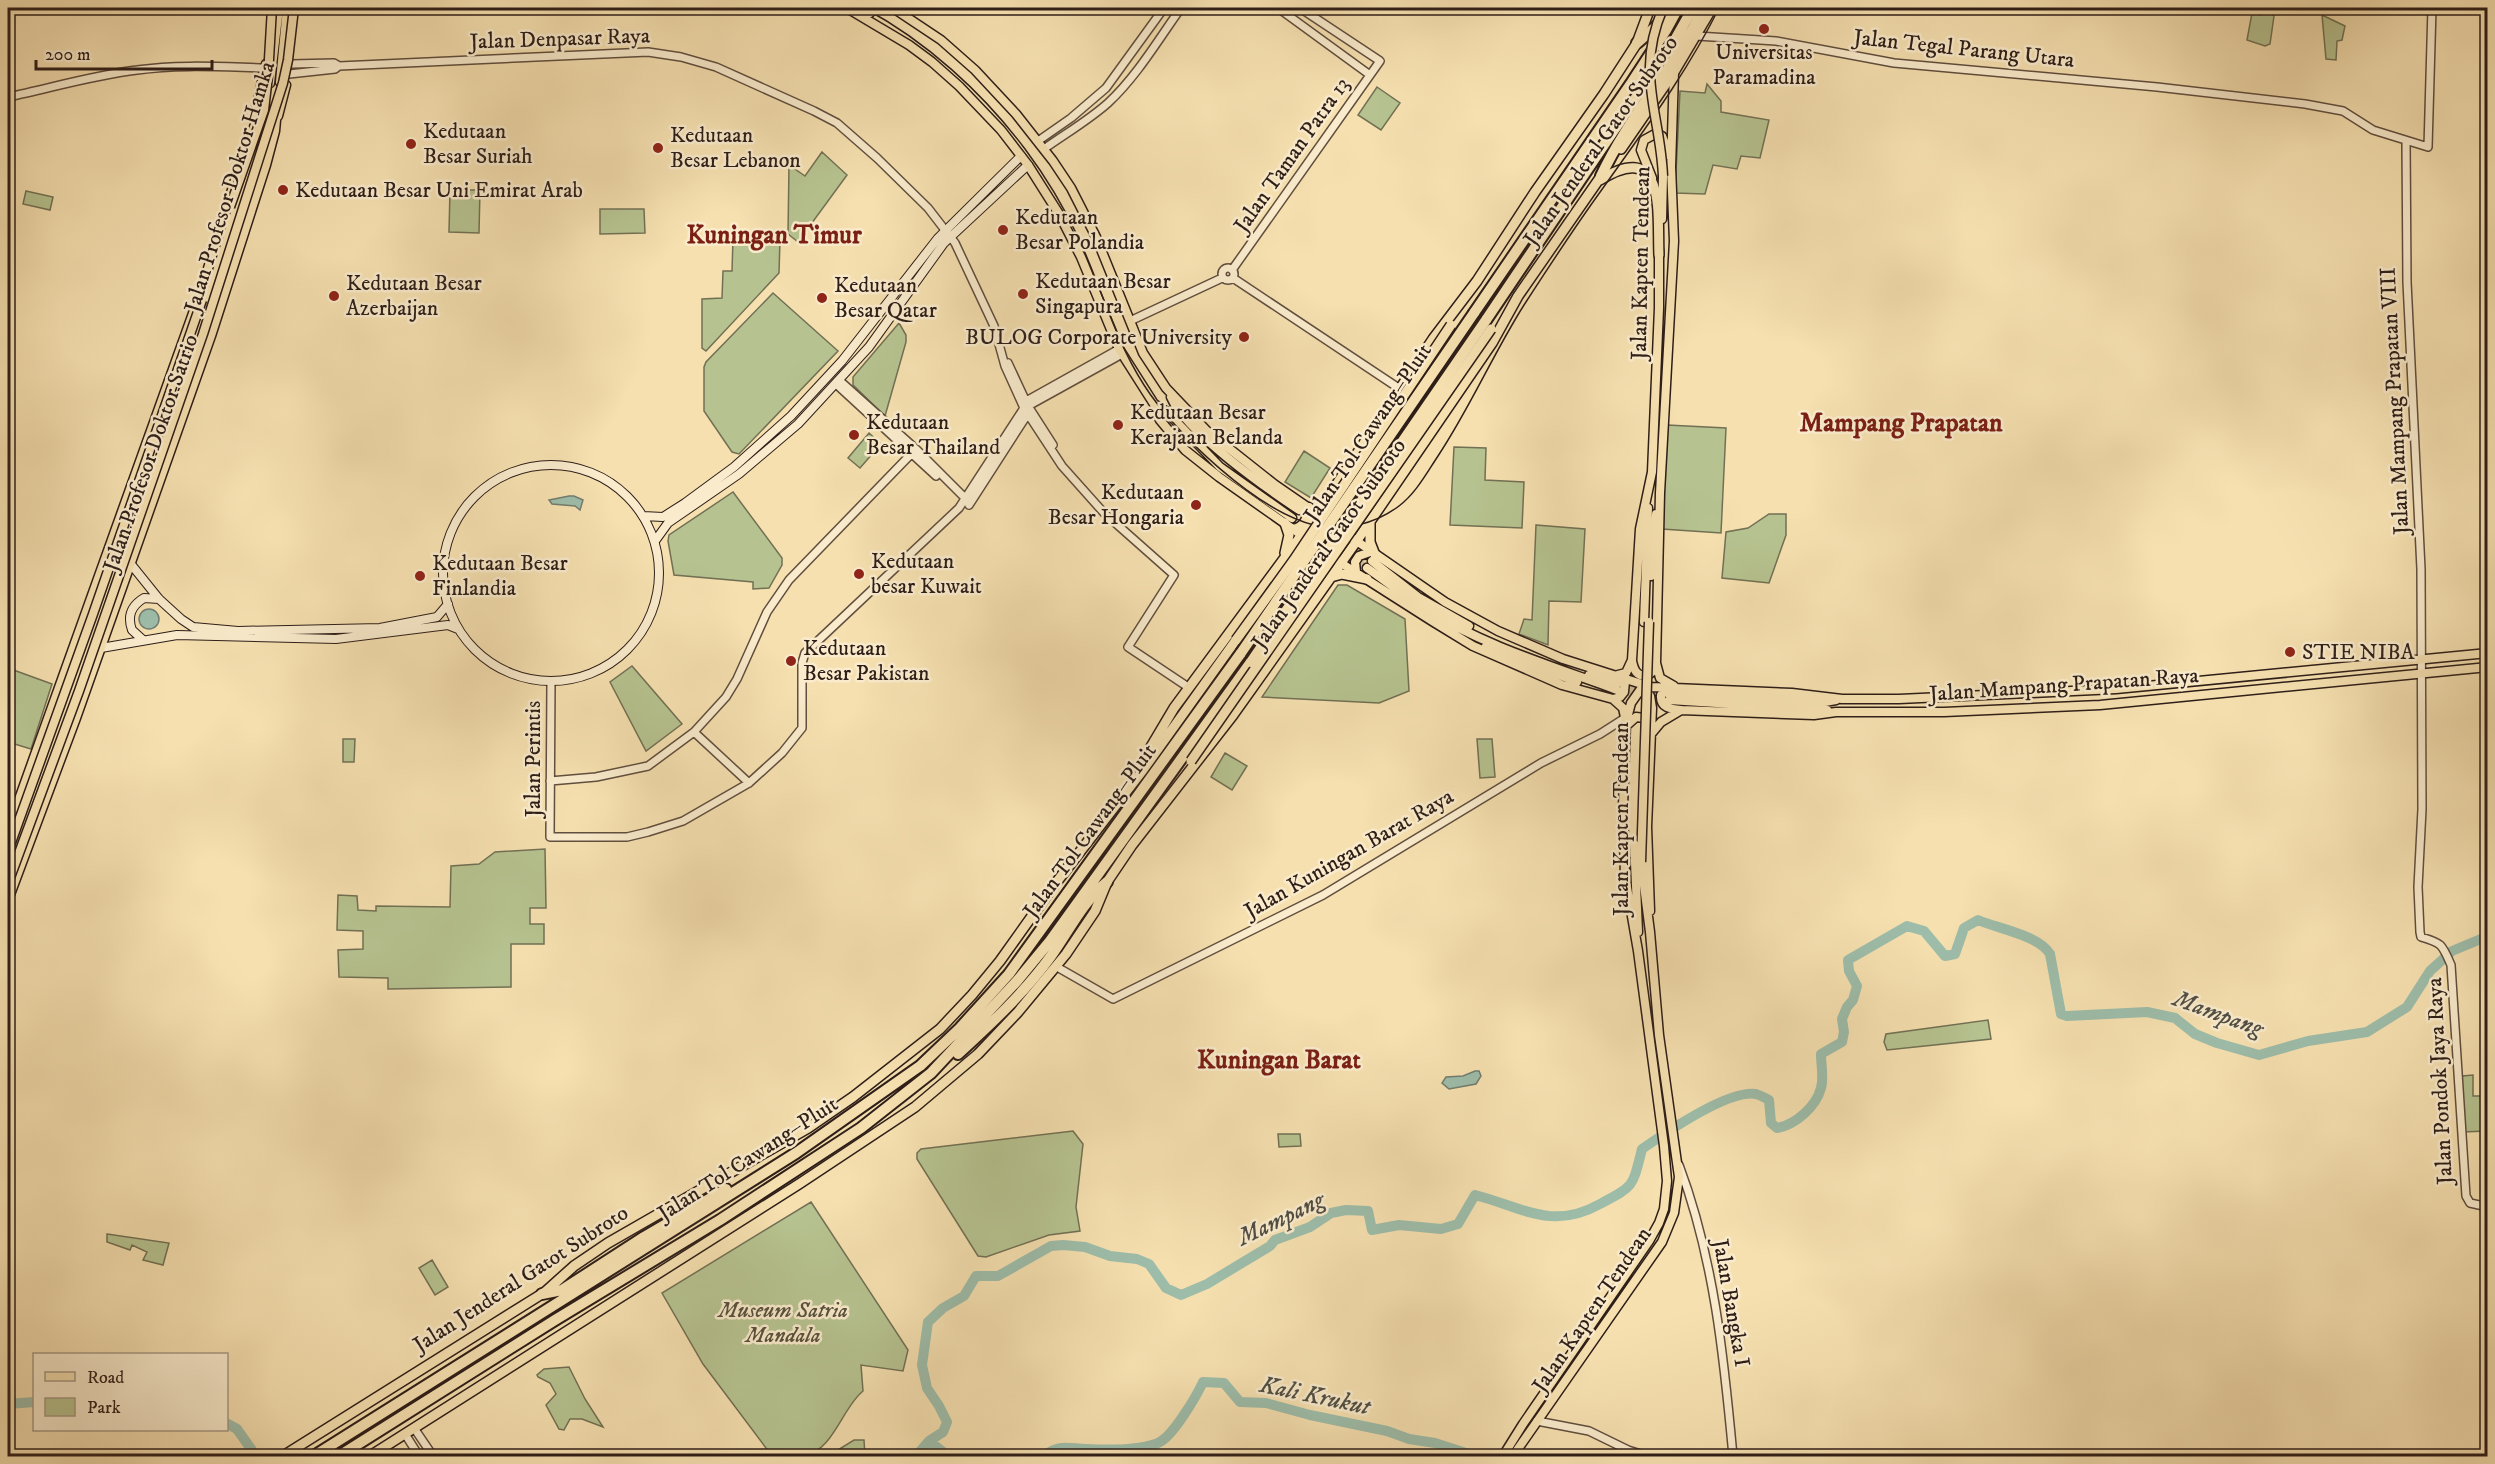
<svg xmlns="http://www.w3.org/2000/svg" width="2495" height="1464" font-family="'IM FELL DW Pica',serif">
<style>
.green{fill:#b6c390;stroke:#727054;stroke-width:1.5}
.water{fill:#9dbdaa;stroke:#717d70;stroke-width:1.5}
.lines{fill:none;stroke-linecap:round;stroke-linejoin:round}
.river{stroke:#9dbdaa;stroke-width:10}
.primary-tunnel{stroke:#ceb992;stroke-width:8;stroke-dasharray:8 4;stroke-linecap:butt}
.tertiary-casing{stroke:#604e3e;stroke-width:10}
.secondary-casing{stroke:#2e1e18;stroke-width:10}
.primary-casing{stroke:#2e1e18;stroke-width:11}
.trunk-casing{stroke:#2e1e18;stroke-width:12}
.motorway-casing{stroke:#2e1e18;stroke-width:14}
.tertiary{stroke:#f9ebcc;stroke-width:7}
.secondary{stroke:#f9ebcc;stroke-width:8}
.primary{stroke:#f6e0b0;stroke-width:8}
.trunk{stroke:#f6e0b0;stroke-width:9}
.motorway{stroke:#f6e0b0;stroke-width:10}
.tram{stroke:#2e1e18;stroke-width:1.5}
.primary-bridge-casing{stroke:#2e1e18;stroke-width:11;stroke-linecap:butt}
.trunk-bridge-casing{stroke:#2e1e18;stroke-width:12;stroke-linecap:butt}
.motorway-bridge-casing{stroke:#2e1e18;stroke-width:14;stroke-linecap:butt}
.primary-bridge{stroke:#f6e0b0;stroke-width:8}
.trunk-bridge{stroke:#f6e0b0;stroke-width:9}
.motorway-bridge{stroke:#f6e0b0;stroke-width:10}
.poi-dot{fill:#8f2418;stroke:#f9ebcc;stroke-width:2}
.labels{text-anchor:middle;dominant-baseline:central;stroke-width:5;stroke-linejoin:round;paint-order:stroke}
.street-label{font-size:22px;fill:#2e1e18;stroke:#f9ebcc}
.poi-label{font-size:22px;fill:#2e1e18;stroke:#f9ebcc;text-anchor:start}
.park-label{font-size:22px;font-style:italic;fill:#57503c;stroke:#f9ebcc}
.water-label{font-size:24px;font-style:italic;fill:#4f4e44;stroke:#f9ebcc}
.quarter-label{font-size:26px;font-weight:bold;fill:#7a1f14;stroke:#f9ebcc}
</style>
<rect width="100%" height="100%" fill="#f6e0b0"/>
<filter id="stains"><feTurbulence type="fractalNoise" baseFrequency=".00333" numOctaves="4"/><feColorMatrix values="0 0 0 0 .2 0 0 0 0 .09 0 0 0 0 .02 0 0 0 .5 -.17"/></filter>
<radialGradient id="worn" r=".72"><stop offset=".6" stop-color="#630" stop-opacity="0"/><stop offset="1" stop-color="#630" stop-opacity=".3"/></radialGradient>
<path class="green" d="M 2265,8 L 2274,16 L 2270,44 L 2265,46 L 2247,40 L 2252,13 L 2261,15 Z
M 2322,15 L 2345,26 L 2342,40 L 2337,41 L 2336,60 L 2326,59 Z
M 1707,84 L 1721,101 L 1721,112 L 1769,120 L 1760,158 L 1741,156 L 1737,169 L 1713,165 L 1705,194 L 1675,193 L 1680,91 L 1705,93 Z
M 1377,87 L 1400,103 L 1381,130 L 1358,115 Z
M 822,152 L 847,175 L 798,242 L 788,234 L 789,165 L 805,176 Z
M 450,190 L 480,190 L 479,233 L 449,232 Z
M 26,191 L 53,197 L 50,210 L 23,204 Z
M 600,209 L 644,209 L 645,233 L 600,234 Z
M 733,239 L 780,240 L 779,273 L 706,351 L 702,348 L 702,299 L 722,298 L 723,271 L 732,271 Z
M 773,293 L 838,351 L 739,454 L 732,452 L 704,411 L 704,367 L 706,362 Z
M 899,323 L 906,335 L 906,342 L 885,416 L 853,385 L 853,377 Z
M 1667,425 L 1726,428 L 1721,533 L 1662,529 Z
M 869,433 L 881,444 L 860,468 L 848,458 Z
M 1454,447 L 1486,448 L 1485,480 L 1524,482 L 1522,528 L 1450,525 Z
M 1304,451 L 1330,468 L 1311,498 L 1285,482 Z
M 733,492 L 782,558 L 782,565 L 769,588 L 753,589 L 753,582 L 674,575 L 668,541 L 669,535 Z
M 1769,514 L 1786,514 L 1786,535 L 1769,583 L 1722,578 L 1726,532 L 1748,528 Z
M 1536,525 L 1585,529 L 1581,602 L 1549,601 L 1548,645 L 1519,634 L 1524,619 L 1532,620 Z
M 1338,585 L 1347,585 L 1405,619 L 1409,691 L 1379,703 L 1262,697 Z
M 632,666 L 682,724 L 646,751 L 610,682 Z
M 8,668 L 52,684 L 31,749 L 8,742 Z
M 343,739 L 355,739 L 354,762 L 343,762 Z
M 1477,739 L 1492,739 L 1495,777 L 1480,778 Z
M 1225,753 L 1247,766 L 1232,790 L 1211,777 Z
M 545,849 L 546,908 L 530,908 L 530,924 L 544,924 L 544,944 L 511,944 L 511,987 L 388,989 L 388,978 L 339,977 L 338,950 L 363,949 L 363,931 L 337,930 L 338,895 L 357,896 L 358,910 L 376,911 L 376,906 L 450,907 L 451,866 L 479,864 L 495,852 Z
M 1988,1020 L 1991,1039 L 1887,1050 L 1884,1042 L 1886,1034 Z
M 2473,1075 L 2473,1096 L 2487,1096 L 2487,1131 L 2462,1132 L 2462,1076 Z
M 1073,1131 L 1083,1144 L 1076,1207 L 1080,1231 L 1049,1235 L 986,1257 L 978,1256 L 917,1159 L 917,1153 L 921,1149 Z
M 1278,1134 L 1300,1134 L 1301,1146 L 1279,1147 Z
M 811,1202 L 908,1350 L 903,1371 L 861,1365 L 863,1391 C 842,1408 834,1449 805,1456 C 796,1459 782,1457 772,1456 L 703,1364 L 662,1293 Z
M 107,1234 L 169,1243 L 163,1265 L 143,1260 L 147,1252 L 132,1245 L 130,1250 L 107,1242 Z
M 432,1260 L 448,1287 L 435,1295 L 419,1268 Z
M 569,1367 L 585,1399 L 603,1427 L 582,1419 L 570,1419 L 564,1430 L 559,1429 L 546,1405 L 556,1394 L 550,1383 L 538,1377 L 537,1375 L 544,1369 Z
M 854,1440 L 864,1440 L 865,1456 L 828,1456 Z"/>
<path class="water" d="M 569,496 L 574,496 L 583,500 L 580,510 L 575,506 L 552,504 L 549,500 Z
M139 619a10 10 0 1 1 20 0a10 10 0 1 1-20 0Z
M 1475,1071 L 1479,1071 L 1481,1076 L 1476,1084 L 1449,1089 L 1442,1083 L 1446,1077 L 1463,1076 Z"/>
<g class="lines">
<path class="river" d="M 8,1404 L 34,1402
M 226,1423 L 237,1429 L 256,1456
M 929,1441 L 943,1432 L 947,1422 L 939,1406 L 927,1388 L 922,1365 L 928,1322 L 943,1308 L 964,1296 L 976,1276 L 998,1276 L 1051,1246 L 1063,1245 L 1085,1247 L 1110,1256 L 1137,1259 L 1149,1264 L 1166,1288 L 1181,1295 L 1207,1284 L 1270,1246 L 1275,1240 L 1310,1227 L 1331,1213 L 1346,1210 L 1368,1211 L 1372,1230 L 1399,1225 L 1441,1229 L 1458,1224 L 1475,1195 C 1522,1207 1552,1231 1600,1204 C 1635,1185 1632,1188 1642,1149 C 1665,1133 1729,1089 1756,1094 C 1760,1095 1765,1098 1769,1100 L 1771,1123 L 1777,1128 C 1795,1125 1816,1107 1821,1088 C 1824,1078 1821,1065 1821,1054 L 1842,1042 L 1844,1032 L 1842,1019 L 1847,1007 L 1853,1000 L 1857,986 L 1849,971 L 1848,960 L 1907,926 L 1924,931 L 1945,956 L 1955,954 L 1964,928 L 1978,920 C 1999,929 2038,935 2050,954 L 2061,1014 L 2067,1016 L 2147,1012 L 2175,1018 L 2195,1034 L 2217,1043 L 2259,1055 L 2308,1041 L 2367,1032 L 2407,1007 L 2430,971 L 2452,951 L 2488,936
M 916,1456 L 929,1441 L 948,1456
M 1043,1456 C 1060,1444 1066,1448 1086,1449 C 1106,1450 1142,1451 1160,1442 C 1174,1434 1196,1397 1203,1382 L 1224,1383 L 1240,1402 L 1266,1403 L 1310,1415 L 1387,1431 L 1409,1439 L 1435,1443 L 1475,1456"/>
<path class="primary-tunnel" d="M 1322,526 L 1372,561
M 1317,536 L 1367,568
M 1618,683 L 1647,689
M 1617,690 L 1666,699"/>
<g class="tertiary-casing">
<path id="tertiary" d="M 1278,8 L 1370,75
M 1697,36 L 1776,41 L 1894,63 L 2157,87 L 2305,104 L 2343,111 L 2373,130 L 2428,147 L 2432,8
M 291,64 L 334,63 L 339,66
M 289,74 L 335,69 L 339,66 L 648,52 L 681,57 L 716,67 L 814,111 L 837,123 L 877,158 L 928,208 L 955,243 L 994,326 L 1005,366 L 1024,408 L 1062,466 L 1104,513 L 1174,575 L 1128,647 L 1188,687
M 8,97 C 51,88 94,75 137,70 C 180,64 223,67 266,68
M 1038,141 L 1071,118 L 1106,88 L 1164,8
M 2406,141 L 2407,282 L 2421,569 L 2422,809 L 2418,887 L 2420,932 L 2421,937 C 2442,943 2442,944 2451,965 L 2466,1196 L 2470,1203 L 2488,1207
M 1044,149 C 1065,134 1089,120 1108,103 C 1137,76 1158,40 1181,8
M1222 274a6 6 0 1 1 12 0a6 6 0 1 1-12 0Z
M 1232,270 L 1380,61 L 1300,8
M 1233,278 L 1400,389
M 1130,321 L 1222,278
M 1008,363 L 1028,406 L 1053,445
M 839,380 L 916,449 L 965,498 L 969,505
M 836,384 L 936,476
M 1026,401 L 1119,349
M 1028,406 L 1122,354
M 969,505 L 1027,415
M 551,682 L 550,837 L 627,837 L 648,832 L 683,821 L 749,783 L 782,753 L 802,728 L 802,663 L 805,653 L 959,508 L 1024,408
M 694,732 L 749,783
M 550,781 L 596,777 L 648,766 L 694,732 L 726,697 L 737,679 L 767,612 L 789,580 L 916,449
M 1057,967 L 1113,999 L 1323,895 L 1541,763 L 1600,734 L 1625,718
M 1679,1165 C 1714,1258 1724,1358 1733,1456
M 1537,1421 L 1589,1431 L 1628,1450 L 1647,1456
M 414,1428 L 433,1456
M 405,1434 L 419,1456"/>
</g>
<g class="secondary-casing">
<path id="secondary" d="M443 573a108 108 0 1 1 216 0a108 108 0 1 1-216 0Z
M 643,516 L 663,517 L 685,503 L 734,467 L 791,416 L 842,361 L 938,238 L 1021,156
M 655,541 L 668,523 L 739,474 L 798,424 L 869,347 L 944,243 L 1028,165
M 130,563 L 159,599 L 181,619 L 193,627 L 238,631 L 380,628 L 437,617 L 448,604
M 143,640 L 132,630 C 127,616 131,606 144,598 L 159,599
M 101,648 L 177,635 L 336,639 L 448,625 L 458,629"/>
</g>
<g class="primary-casing">
<path id="primary" d="M 847,8 L 909,45 L 932,62 L 959,86 L 1001,130 L 1028,165 L 1059,214 L 1081,257 L 1119,349 L 1154,404 L 1160,420 L 1185,450 L 1219,477 L 1341,563 L 1432,621 L 1473,646 L 1562,685 L 1613,699 L 1623,708 L 1626,722
M 893,8 L 941,40 L 975,70 L 1016,114 L 1053,161 L 1071,188 L 1096,237 L 1143,353 L 1166,388 L 1207,431 L 1274,484 L 1445,602 L 1498,631 L 1563,659 L 1651,687 L 1792,693 L 1842,699 L 1899,699 L 2116,689 L 2488,653
M 862,16 L 870,13 L 873,8
M 280,82 L 287,8
M 270,83 L 279,8
M 255,112 L 266,64
M 278,116 L 286,85
M 1652,178 L 1641,150 L 1644,140 L 1655,134 L 1662,136 L 1669,155
M 1662,219 L 1663,176
M 1171,397 C 1186,432 1266,488 1299,510
M 1154,404 L 1167,412 L 1220,467 L 1292,518
M 1293,529 C 1305,527 1307,517 1309,507
M 1372,561 L 1418,597 L 1469,626
M 1367,568 C 1387,582 1406,597 1427,610 C 1482,645 1555,667 1617,690
M 1356,572 L 1355,562 L 1359,556 L 1370,552
M 1651,576 L 1656,514
M 1644,622 L 1648,508
M 1486,646 L 1577,682
M 1632,661 C 1634,670 1636,676 1647,676 L 1652,672
M 1589,675 L 1618,683
M 1618,675 L 1626,673 L 1632,660 L 1640,529 L 1652,472 L 1659,308 L 1659,250
M 1674,686 L 1660,678 L 1656,663 L 1660,493 L 1674,241 L 1671,167 L 1674,72
M 1669,688 L 1661,695 C 1660,708 1671,709 1681,710
M 1645,689 L 1650,696 L 1652,708 L 1647,827 L 1650,911
M 1669,694 L 1825,702 L 1836,700
M 1613,699 L 1620,697 L 1624,692 L 1625,681 L 1622,677
M 1669,700 L 1827,710
M 1626,726 L 1636,717 L 1644,718 L 1649,723
M 1651,734 L 1661,722 L 1681,710 L 1814,715 L 1836,712 L 1944,712 L 2100,705 L 2488,667
M 8,830 L 202,288 L 242,157 L 262,107
M 1635,862 L 1638,932
M 8,900 L 76,718 L 211,336 L 266,165 L 275,131 L 277,109
M 1503,1456 L 1523,1424 L 1649,1241 L 1659,1223 L 1664,1209 L 1667,1181 L 1664,1146 L 1638,951 L 1625,876 L 1623,806 L 1626,722 L 1631,703 L 1643,686
M 1513,1456 L 1662,1242 L 1674,1213 L 1679,1177 L 1659,1035 L 1650,932 L 1641,862"/>
</g>
<g class="trunk-casing">
<path id="trunk" d="M 1621,149 L 1674,72 L 1712,8
M 1600,180 C 1667,138 1657,214 1659,255
M 1285,523 L 1289,535 L 1285,553
M 1370,523 L 1370,542 L 1375,555
M 1331,577 L 1342,574 L 1367,579
M 1287,586 L 1301,578 L 1312,567
M 1139,767 L 1174,708 L 1317,514 L 1433,339 L 1477,281 L 1535,192 L 1604,94 L 1637,43 L 1650,8
M 283,1456 L 545,1292 L 574,1266 L 608,1243 L 808,1128 L 853,1097 L 940,1029 L 972,995 L 1000,961 L 1052,888 L 1143,770 L 1236,640
M 370,1456 L 799,1184 L 915,1107 L 978,1054 L 1018,1012 L 1066,954 L 1095,911 L 1107,882 L 1132,845 L 1233,715 L 1356,542 L 1492,343 L 1518,296 L 1604,172"/>
</g>
<g class="motorway-casing">
<path id="motorway" d="M 1637,43 L 1660,23 L 1670,8
M 1601,176 C 1629,116 1675,67 1704,8
M 1474,313 L 1632,82 L 1666,30 L 1678,8
M 1486,320 L 1676,38 L 1693,8
M 958,1054 C 991,1024 1025,992 1051,956 C 1069,931 1083,901 1107,882
M 542,1294 L 562,1290 L 644,1237 L 726,1189
M 314,1456 L 796,1153 L 920,1066 L 960,1028 L 1009,974 L 1241,653
M 339,1456 L 555,1320 L 720,1220 L 861,1128 L 931,1073 L 1017,981 L 1050,941 L 1251,662"/>
</g>
<use href="#tertiary" class="tertiary"/>
<use href="#secondary" class="secondary"/>
<use href="#primary" class="primary"/>
<use href="#trunk" class="trunk"/>
<use href="#motorway" class="motorway"/>
<path class="tram" d="M 864,8 C 926,41 983,93 1025,149 C 1046,177 1064,207 1079,239 C 1101,287 1115,340 1144,385 C 1175,434 1257,511 1314,525 C 1343,532 1375,524 1399,506 C 1416,493 1426,474 1438,456 C 1470,408 1493,354 1524,305 C 1548,268 1572,231 1598,195 C 1641,134 1686,75 1719,8"/>
<g class="primary-bridge-casing">
<path id="primary-bridge" d="M 1663,8 C 1635,73 1660,112 1663,176
M 230,207 L 264,110 L 268,76 L 272,8
M 1634,844 L 1635,862
M 8,851 L 93,614 L 202,300
M 1641,862 L 1649,622
M 8,883 L 79,691 L 203,334 L 283,83 L 288,60 L 294,8"/>
</g>
<g class="trunk-bridge-casing">
<path id="trunk-bridge" d="M 1236,640 L 1294,560 L 1451,325
M 1191,761 L 1491,329"/>
</g>
<g class="motorway-bridge-casing">
<path id="motorway-bridge" d="M 1241,653 L 1474,313
M 1251,662 L 1486,320"/>
</g>
<use href="#primary-bridge" class="primary-bridge"/>
<use href="#trunk-bridge" class="trunk-bridge"/>
<use href="#motorway-bridge" class="motorway-bridge"/>
</g>
<g class="poi-dot">
<circle cx="1764" cy="29" r="6"/>
<circle cx="411" cy="144" r="6"/>
<circle cx="658" cy="148" r="6"/>
<circle cx="283" cy="190" r="6"/>
<circle cx="1003" cy="230" r="6"/>
<circle cx="1023" cy="294" r="6"/>
<circle cx="334" cy="296" r="6"/>
<circle cx="822" cy="298" r="6"/>
<circle cx="1244" cy="337" r="6"/>
<circle cx="1118" cy="425" r="6"/>
<circle cx="854" cy="435" r="6"/>
<circle cx="1196" cy="505" r="6"/>
<circle cx="859" cy="574" r="6"/>
<circle cx="420" cy="576" r="6"/>
<circle cx="2290" cy="652" r="6"/>
<circle cx="791" cy="661" r="6"/>
</g>
<g class="labels">
<g class="street-label">
<text transform="translate(560 39) rotate(-2)">Jalan Denpasar Raya</text>
<text transform="translate(1964 49) rotate(6)">Jalan Tegal Parang Utara</text>
<text transform="translate(1601 141) rotate(-55)">Jalan Jenderal Gatot Subroto</text>
<text transform="translate(1292 155) rotate(-55)">Jalan Taman Patra 13</text>
<text transform="translate(230 187) rotate(-73)">Jalan Profesor Doktor Hamka</text>
<text transform="translate(1641 263) rotate(-89)">Jalan Kapten Tendean</text>
<text transform="translate(2395 401) rotate(-93)">Jalan Mampang Prapatan VIII</text>
<text transform="translate(1368 433) rotate(-56)">Jalan Tol Cawang–Pluit</text>
<text transform="translate(151 453) rotate(-71)">Jalan Profesor Doktor Satrio</text>
<text transform="translate(1329 544) rotate(-55)">Jalan Jenderal Gatot Subroto</text>
<text transform="translate(2064 685) rotate(-4)">Jalan Mampang Prapatan Raya</text>
<text transform="translate(533 759) rotate(-90)">Jalan Perintis</text>
<text transform="translate(1621 819) rotate(-90)">Jalan Kapten Tendean</text>
<text transform="translate(1090 831) rotate(-54)">Jalan Tol Cawang–Pluit</text>
<text transform="translate(1349 854) rotate(-30)">Jalan Kuningan Barat Raya</text>
<text transform="translate(2440 1081) rotate(-93)">Jalan Pondok Jaya Raya</text>
<text transform="translate(748 1159) rotate(-33)">Jalan Tol Cawang–Pluit</text>
<text transform="translate(521 1279) rotate(-33)">Jalan Jenderal Gatot Subroto</text>
<text transform="translate(1731 1303) rotate(80)">Jalan Bangka I</text>
<text transform="translate(1592 1310) rotate(-56)">Jalan Kapten Tendean</text>
</g>
<g class="poi-label">
<text x="1764" y="52" text-anchor="middle">Universitas<tspan x="1764" dy="25">Paramadina</tspan></text>
<text x="423" y="131">Kedutaan<tspan x="423" dy="25">Besar Suriah</tspan></text>
<text x="670" y="135">Kedutaan<tspan x="670" dy="25">Besar Lebanon</tspan></text>
<text x="295" y="190">Kedutaan Besar Uni Emirat Arab</text>
<text x="1015" y="217">Kedutaan<tspan x="1015" dy="25">Besar Polandia</tspan></text>
<text x="1035" y="281">Kedutaan Besar<tspan x="1035" dy="25">Singapura</tspan></text>
<text x="346" y="283">Kedutaan Besar<tspan x="346" dy="25">Azerbaijan</tspan></text>
<text x="834" y="285">Kedutaan<tspan x="834" dy="25">Besar Qatar</tspan></text>
<text x="1232" y="337" text-anchor="end">BULOG Corporate University</text>
<text x="1130" y="412">Kedutaan Besar<tspan x="1130" dy="25">Kerajaan Belanda</tspan></text>
<text x="866" y="422">Kedutaan<tspan x="866" dy="25">Besar Thailand</tspan></text>
<text x="1184" y="492" text-anchor="end">Kedutaan<tspan x="1184" dy="25">Besar Hongaria</tspan></text>
<text x="871" y="561">Kedutaan<tspan x="871" dy="25">besar Kuwait</tspan></text>
<text x="432" y="563">Kedutaan Besar<tspan x="432" dy="25">Finlandia</tspan></text>
<text x="803" y="648">Kedutaan<tspan x="803" dy="25">Besar Pakistan</tspan></text>
<text x="2302" y="652">STIE NIBA</text>
</g>
<g class="park-label">
<text x="783" y="1310">Museum Satria<tspan x="783" dy="25">Mandala</tspan></text>
</g>
<g class="water-label">
<text transform="translate(2218 1014) rotate(20)">Mampang</text>
<text transform="translate(1281 1219) rotate(-26)">Mampang</text>
<text transform="translate(1315 1396) rotate(12)">Kali Krukut</text>
</g>
<g class="quarter-label">
<text x="774" y="235">Kuningan Timur</text>
<text x="1901" y="423">Mampang Prapatan</text>
<text x="1279" y="1060">Kuningan Barat</text>
</g>
</g>
<rect width="2495" height="1464" fill="none" stroke="#f6e0b0" stroke-width="30"/>
<rect x="9" y="9" width="2477" height="1446" fill="none" stroke="#2e1e18" stroke-width="3"/>
<rect x="15" y="15" width="2465" height="1434" fill="none" stroke="#2e1e18" stroke-width="1.5"/>
<rect x="33" y="1353" width="195" height="78" fill="#f9ebcc" stroke="#a89984" stroke-width="1.5"/>
<rect x="45" y="1372" width="30" height="9" fill="#f6e0b0" stroke="#a89984" stroke-width="1.5"/>
<text x="87" y="1383" font-size="18" fill="#2e1e18">Road</text>
<rect x="45" y="1398" width="30" height="18" fill="#b6c390" stroke="#a89984" stroke-width="1.5"/>
<text x="87" y="1413" font-size="18" fill="#2e1e18">Park</text>
<path d="M36 60v9h176v-9" fill="none" stroke="#2e1e18" stroke-width="3"/>
<text x="45" y="60" font-size="18" fill="#2e1e18" stroke="#f9ebcc" stroke-width="4.5" paint-order="stroke">200 m</text>
<rect width="100%" height="100%" filter="url(#stains)"/>
<rect width="100%" height="100%" fill="url(#worn)"/>
</svg>
